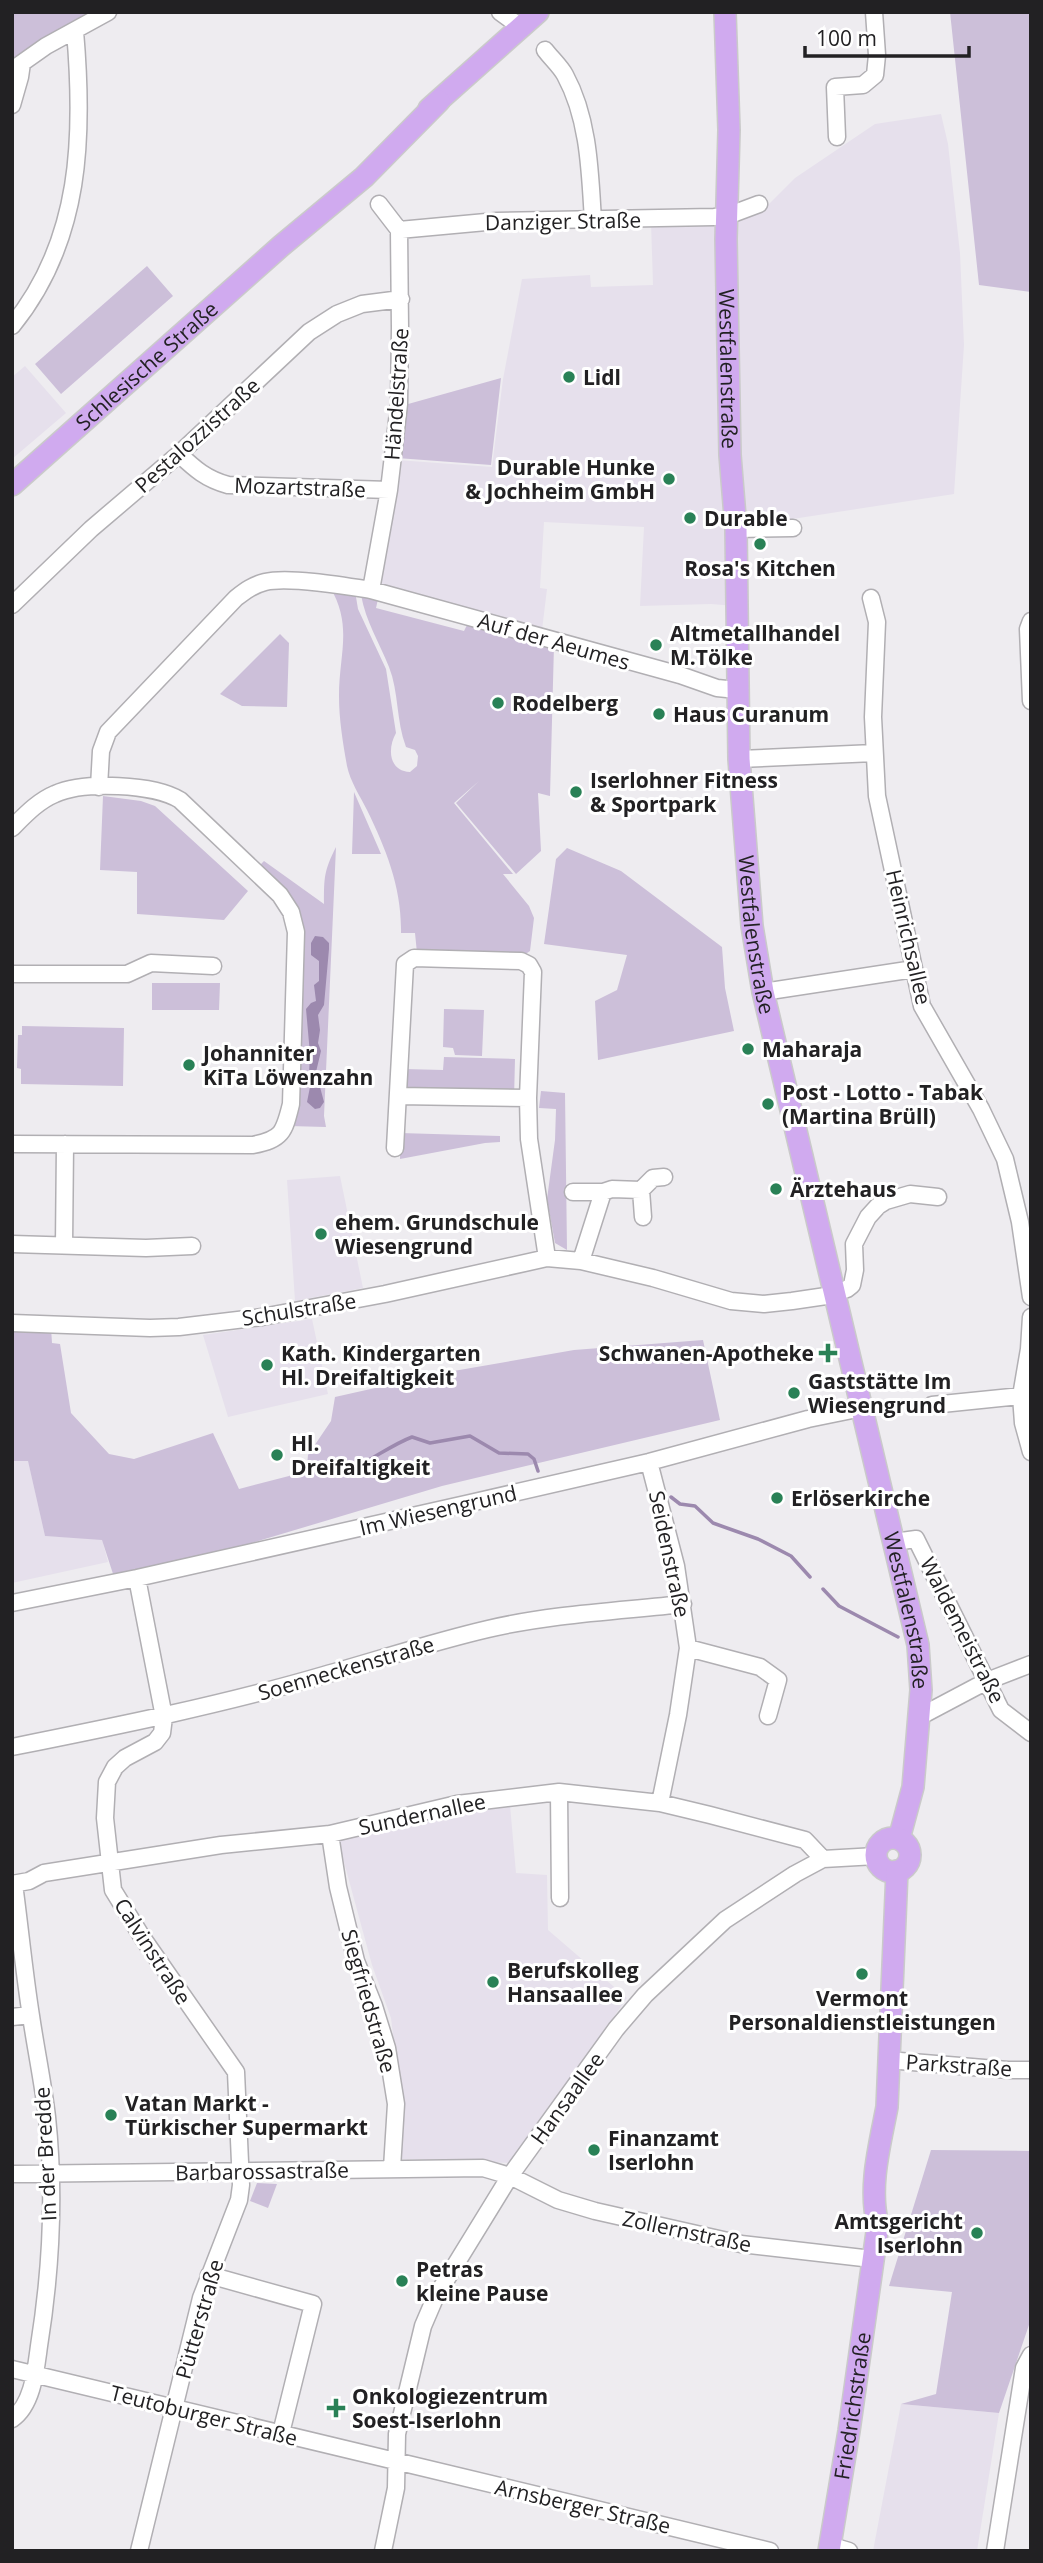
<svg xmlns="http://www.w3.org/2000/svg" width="1043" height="2563" font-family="'Open Sans',sans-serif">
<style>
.built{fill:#e6e0ec}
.green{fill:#ccbfd9}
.water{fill:#9c89ae}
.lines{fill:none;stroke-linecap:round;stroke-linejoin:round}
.stream{stroke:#9c89ae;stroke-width:3.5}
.minor-casing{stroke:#b1afb3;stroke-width:19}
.major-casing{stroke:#cacaca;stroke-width:24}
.minor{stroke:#fff;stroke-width:16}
.major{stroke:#d0aaef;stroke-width:21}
.poi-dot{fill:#298156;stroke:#fff;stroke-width:2.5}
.labels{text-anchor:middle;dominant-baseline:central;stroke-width:6;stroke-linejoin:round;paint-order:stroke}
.street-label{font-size:21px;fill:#222123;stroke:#fff}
.poi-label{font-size:21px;font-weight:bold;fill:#222123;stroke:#fff;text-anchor:start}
</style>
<rect width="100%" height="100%" fill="#eeecf0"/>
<path class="built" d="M 941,114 L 948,144 L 960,253 L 964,345 L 954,494 L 747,526 L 735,606 L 711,604 L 640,606 L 644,527 L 544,522 L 540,588 L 547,589 L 542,630 L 381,588 L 397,460 L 492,467 L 503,379 L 522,279 L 590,275 L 591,287 L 653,285 L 651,222 L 763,210 L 795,178 L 875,124 Z
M 25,366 L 66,413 L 12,459 L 12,377 Z
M 340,1176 L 363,1288 L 295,1301 L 287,1180 Z
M 312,1319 L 328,1394 L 228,1417 L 203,1335 Z
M 28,1460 L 45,1536 L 102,1539 L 108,1562 L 12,1583 L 12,1461 Z
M 510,1805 L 516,1873 L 547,1875 L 548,1930 L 627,1998 L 510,2163 L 399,2159 L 401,2101 L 391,2018 L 372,1965 L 338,1840 Z
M 901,2404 L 999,2413 L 977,2551 L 873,2551 Z"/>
<path class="green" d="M 12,12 L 97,12 L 12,66 Z
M 950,12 L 1031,12 L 1031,292 L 979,285 Z
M 147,266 L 173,296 L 61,394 L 35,364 Z
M 501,378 L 491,465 L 397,458 L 401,406 Z
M 330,587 L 355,591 L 358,609 L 386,669 L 396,733 C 387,749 389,771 410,772 L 417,766 L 418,756 L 415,750 L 406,747 C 396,721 399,692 389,667 C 379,642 366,622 361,595 L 378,599 L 376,608 L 464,631 L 468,623 L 554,645 L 550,796 L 538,793 L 541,851 L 516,874 L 456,803 L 479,781 L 454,803 L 513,874 L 503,874 L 529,906 L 534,918 L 530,951 L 524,955 L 417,953 L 415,933 L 401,933 C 402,888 386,849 367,810 C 360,796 350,781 347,766 C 343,743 339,720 339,696 C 339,654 353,626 330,587 Z
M 280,634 L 289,643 L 287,707 L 242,706 L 220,694 Z
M 354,792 L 381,854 L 352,854 Z
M 103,796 L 141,801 L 155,806 L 248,891 L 224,920 L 137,914 L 137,872 L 100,870 Z
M 336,847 L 324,1116 L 326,1127 L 289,1126 L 289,907 L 257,868 L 264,861 L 324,904 C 324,877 324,871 336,847 Z
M 567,848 L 621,871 L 722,947 L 725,988 L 734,1031 L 598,1060 L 595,1001 L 617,990 L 627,955 L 544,944 L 556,859 Z
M 152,983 L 220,983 L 219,1010 L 152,1010 Z
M 444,1009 L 484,1010 L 482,1056 L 455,1055 L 453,1048 L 443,1047 Z
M 22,1026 L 124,1028 L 123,1086 L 21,1084 L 21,1069 L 17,1068 L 18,1035 L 22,1035 Z
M 444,1057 L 515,1059 L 514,1099 L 401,1095 L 404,1069 L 443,1070 Z
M 541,1091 L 565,1093 L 567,1250 L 555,1243 L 547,1199 L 555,1140 L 556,1109 L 539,1108 Z
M 400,1133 L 500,1136 L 500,1142 L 485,1143 L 400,1159 Z
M 12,1327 L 51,1328 L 52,1343 L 60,1344 L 71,1413 L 109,1454 L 134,1459 L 213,1433 L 239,1489 L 289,1476 L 307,1466 L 308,1455 L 331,1421 L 335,1397 L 442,1373 L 574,1350 L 703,1340 L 720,1420 L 442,1486 L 158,1571 L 115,1580 L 102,1540 L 45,1536 L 28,1461 L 12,1461 Z
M 931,2150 L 1031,2151 L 1031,2319 L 999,2413 L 901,2404 L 936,2394 L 952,2292 L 889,2286 Z
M 257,2183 L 277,2184 L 268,2208 L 250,2201 Z"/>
<path class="water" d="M 315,936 L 323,937 L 329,943 L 329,949 L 324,1005 L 318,1015 L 320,1030 L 318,1043 L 321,1051 L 316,1072 L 324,1102 L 320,1108 L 315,1109 L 307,1102 L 311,1082 L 309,1075 L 310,1054 L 306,1009 L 311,1003 L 316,1001 L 314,985 L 319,981 L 319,961 L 311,955 L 311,943 Z"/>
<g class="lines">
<path class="stream" d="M 340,1472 C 364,1467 386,1447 412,1437 L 430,1443 L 470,1436 L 499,1453 L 528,1454 L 534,1459 L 538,1471
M 671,1497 L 680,1504 L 695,1506 L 713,1523 L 758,1539 L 791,1556 L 810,1577
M 823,1589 L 839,1606 L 898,1637"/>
<g class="minor-casing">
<path id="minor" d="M 500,12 L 522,28
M 545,50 C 551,58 560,66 565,75 C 589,119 590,172 593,221
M 12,70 L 46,46 L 108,12
M 12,105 L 20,77 L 22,63
M 837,137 L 835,87 L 863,85 L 875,75 L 877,55 L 874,12
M 399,230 L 497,221 L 714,217 L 727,216 L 759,204
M 12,326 C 82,240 84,135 75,31
M 179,454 C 195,469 206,479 228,485 L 389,490
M 736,529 L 793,528
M 371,590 L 389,490 L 399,404 L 400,328 L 399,230 L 379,204
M 871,598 L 877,622 L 873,717 L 877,796 L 922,1006 L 981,1109 L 1005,1159 L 1020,1222 L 1031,1297
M 12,605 L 91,529 L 179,454 L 309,332 L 337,314 L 362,304 L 401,299
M 1031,621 L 1028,629 L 1031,701
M 739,759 L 874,753
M 99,787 L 101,751 L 108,732 L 236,598 C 245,591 253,585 265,582 C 288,576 346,586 371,590 L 680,675 L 717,688 L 737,690
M 12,828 C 25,815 38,801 55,794 C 84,781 154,784 180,800 L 280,895 L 291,912 L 296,932 L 291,1104 C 284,1133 282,1139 253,1145 L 12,1144
M 12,974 L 127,974 L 151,963 L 213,966
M 763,992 L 914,969
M 398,1096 L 528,1098
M 395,1148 L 405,964 L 414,958 L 521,961 L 529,965 L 533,972 L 528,1098 L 529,1139 L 547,1258
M 641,1190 L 653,1178 L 664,1177
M 573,1192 L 603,1192
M 12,1244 L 146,1248 L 192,1246
M 64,1245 L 65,1144
M 581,1261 L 603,1192 L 612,1189 L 641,1190 L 643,1217
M 1031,1317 L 1029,1349 L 1021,1396 L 1023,1423 L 1031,1452
M 12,1323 L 150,1328 L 179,1327 L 262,1317 L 385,1294 L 547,1258 L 581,1261 L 653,1278 L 731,1301 L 764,1304 L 792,1301 L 826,1296 L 847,1289 L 852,1285 L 855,1270 L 854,1244 L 868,1217 L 878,1206 L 886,1201 L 910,1194 L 938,1197
M 932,1405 L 1021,1396
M 649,1462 L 676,1566 L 688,1648 L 678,1715 L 660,1803
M 894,1542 L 916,1539 L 1001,1710 L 1031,1733
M 137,1578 L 164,1717 L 162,1733 L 155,1742 L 125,1758 L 115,1767 L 107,1782 L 105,1818 L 113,1890 L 142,1937 L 236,2072 L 241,2185 L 239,2200 L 201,2298 L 139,2551
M 12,1603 L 137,1578 L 470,1503 L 649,1462 L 808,1419 L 862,1408
M 688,1648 L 760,1667 L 778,1680 L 768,1716
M 919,1717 L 987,1681 L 1031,1664
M 12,1747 C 117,1726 221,1705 324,1675 C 378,1660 432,1642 488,1629 C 551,1614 619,1611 683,1604
M 559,1792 L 560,1898
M 330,1834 L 338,1887 L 356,1961 L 374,2006 L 387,2048 L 396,2104 L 392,2168
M 12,1884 L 29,1881 L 44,1873 L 221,1845 L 330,1834 L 457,1804 L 559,1792 L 660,1803 L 710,1815 L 805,1840 L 823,1859
M 12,2017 L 30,2015
M 888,2060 L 1008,2070 L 1031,2070
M 12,2174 L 483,2168 L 510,2176 L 558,2200 L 595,2211 L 741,2244 L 872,2259
M 209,2275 L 313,2304 L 281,2433
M 12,2369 L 770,2551
M 12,2419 C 33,2405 36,2368 39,2346 C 51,2271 55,2192 47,2117 C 43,2083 36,2050 31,2016 C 24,1972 20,1928 14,1884
M 383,2551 L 396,2488 L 397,2434 L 423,2326 L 435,2298 L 510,2176 L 616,2029 L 645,1995 L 725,1920 L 795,1874 L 823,1859 L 876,1856
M 837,2551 L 839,2548 L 849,2551
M 995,2551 L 1024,2368 L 1031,2355"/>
</g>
<g class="major-casing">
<g id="major">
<path id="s1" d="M 725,12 L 729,130 L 726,239 L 730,455 L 736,529 L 739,759 L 752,926 L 763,992 L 918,1645 L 921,1690 L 913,1787 L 899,1839"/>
<path d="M 429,109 L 538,12"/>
<path id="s2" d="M 12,485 L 281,246 L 364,177 L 439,101"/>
<circle cx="893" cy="1855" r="17"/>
<path id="s3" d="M 829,2551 L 849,2431 L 878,2225 C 868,2188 880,2144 887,2107 L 897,1871"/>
</g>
</g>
<use href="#minor" class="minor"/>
<use href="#major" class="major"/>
</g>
<g class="poi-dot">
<circle cx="569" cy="377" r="7"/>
<circle cx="669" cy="479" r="7"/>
<circle cx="690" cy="518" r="7"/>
<circle cx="760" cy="544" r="7"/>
<circle cx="656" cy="645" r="7"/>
<circle cx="498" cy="703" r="7"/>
<circle cx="659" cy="714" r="7"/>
<circle cx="576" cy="792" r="7"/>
<circle cx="748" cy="1049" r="7"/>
<circle cx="189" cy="1065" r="7"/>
<circle cx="768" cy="1104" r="7"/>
<circle cx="776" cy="1189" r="7"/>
<circle cx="321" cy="1234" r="7"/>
<path d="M824.5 1342.5h7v7h7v7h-7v7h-7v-7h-7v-7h7z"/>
<circle cx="267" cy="1365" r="7"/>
<circle cx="794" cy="1393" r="7"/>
<circle cx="277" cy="1455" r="7"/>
<circle cx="777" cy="1498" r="7"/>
<circle cx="862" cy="1974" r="7"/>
<circle cx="493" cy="1982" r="7"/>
<circle cx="111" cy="2115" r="7"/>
<circle cx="594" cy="2150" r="7"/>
<circle cx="977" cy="2233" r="7"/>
<circle cx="402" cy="2281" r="7"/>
<path d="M332.5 2397.5h7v7h7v7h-7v7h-7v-7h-7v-7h7z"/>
</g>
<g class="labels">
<g class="street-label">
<text transform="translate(563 221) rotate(-1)">Danziger Straße</text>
<text stroke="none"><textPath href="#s2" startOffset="180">Schlesische Straße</textPath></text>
<text stroke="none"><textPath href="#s1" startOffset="357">Westfalenstraße</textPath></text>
<text transform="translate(396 394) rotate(-86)">Händelstraße</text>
<text transform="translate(197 435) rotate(-42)">Pestalozzistraße</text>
<text transform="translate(300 487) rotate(2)">Mozartstraße</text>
<text transform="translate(554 641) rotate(16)">Auf der Aeumes</text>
<text stroke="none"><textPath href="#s1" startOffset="924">Westfalenstraße</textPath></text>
<text transform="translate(909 937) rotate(77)">Heinrichsallee</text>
<text transform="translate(299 1309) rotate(-9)">Schulstraße</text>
<text transform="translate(438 1510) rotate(-13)">Im Wiesengrund</text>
<text transform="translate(670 1554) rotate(78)">Seidenstraße</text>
<text stroke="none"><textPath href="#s1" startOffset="1617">Westfalenstraße</textPath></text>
<text transform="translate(963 1630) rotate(63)">Waldemeistraße</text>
<text transform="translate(346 1668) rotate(-16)">Soenneckenstraße</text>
<text transform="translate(422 1814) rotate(-12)">Sundernallee</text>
<text transform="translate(153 1951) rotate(57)">Calvinstraße</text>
<text transform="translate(369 2001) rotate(74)">Siegfriedstraße</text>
<text transform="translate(959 2065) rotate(4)">Parkstraße</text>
<text transform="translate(567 2098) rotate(-54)">Hansaallee</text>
<text transform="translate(45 2154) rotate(-93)">In der Bredde</text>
<text transform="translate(262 2171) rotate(-1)">Barbarossastraße</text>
<text transform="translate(687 2231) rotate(12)">Zollernstraße</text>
<text transform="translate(199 2319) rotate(-74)">Pütterstraße</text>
<text stroke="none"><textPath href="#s3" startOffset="147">Friedrichstraße</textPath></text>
<text transform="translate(204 2415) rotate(14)">Teutoburger Straße</text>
<text transform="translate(583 2506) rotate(13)">Arnsberger Straße</text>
</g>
<g class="poi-label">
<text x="583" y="377">Lidl</text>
<text x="655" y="467" text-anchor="end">Durable Hunke<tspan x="655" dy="24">&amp; Jochheim GmbH</tspan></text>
<text x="704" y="518">Durable</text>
<text x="760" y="568" text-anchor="middle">Rosa's Kitchen</text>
<text x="670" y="633">Altmetallhandel<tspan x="670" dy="24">M.Tölke</tspan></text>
<text x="512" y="703">Rodelberg</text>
<text x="673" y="714">Haus Curanum</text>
<text x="590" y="780">Iserlohner Fitness<tspan x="590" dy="24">&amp; Sportpark</tspan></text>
<text x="762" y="1049">Maharaja</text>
<text x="203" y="1053">Johanniter<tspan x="203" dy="24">KiTa Löwenzahn</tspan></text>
<text x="782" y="1092">Post - Lotto - Tabak<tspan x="782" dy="24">(Martina Brüll)</tspan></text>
<text x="790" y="1189">Ärztehaus</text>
<text x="335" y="1222">ehem. Grundschule<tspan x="335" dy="24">Wiesengrund</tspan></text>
<text x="281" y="1353">Kath. Kindergarten<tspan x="281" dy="24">Hl. Dreifaltigkeit</tspan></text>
<text x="814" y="1353" text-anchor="end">Schwanen-Apotheke</text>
<text x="808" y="1381">Gaststätte Im<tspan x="808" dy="24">Wiesengrund</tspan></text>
<text x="291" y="1443">Hl.<tspan x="291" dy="24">Dreifaltigkeit</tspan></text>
<text x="791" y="1498">Erlöserkirche</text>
<text x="507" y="1970">Berufskolleg<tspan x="507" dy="24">Hansaallee</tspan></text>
<text x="862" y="1998" text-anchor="middle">Vermont<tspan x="862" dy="24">Personaldienstleistungen</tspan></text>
<text x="125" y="2103">Vatan Markt -<tspan x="125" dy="24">Türkischer Supermarkt</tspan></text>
<text x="608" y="2138">Finanzamt<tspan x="608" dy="24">Iserlohn</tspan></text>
<text x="963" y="2221" text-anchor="end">Amtsgericht<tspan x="963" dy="24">Iserlohn</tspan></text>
<text x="416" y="2269">Petras<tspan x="416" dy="24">kleine Pause</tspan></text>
<text x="352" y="2396">Onkologiezentrum<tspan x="352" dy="24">Soest-Iserlohn</tspan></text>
</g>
</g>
<rect width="1043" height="2563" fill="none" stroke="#222123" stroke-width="28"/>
<path d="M805 46v10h164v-10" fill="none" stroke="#222123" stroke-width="3.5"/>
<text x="816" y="46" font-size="21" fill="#222123" stroke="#ffffff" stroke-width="5" paint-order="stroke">100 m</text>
</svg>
